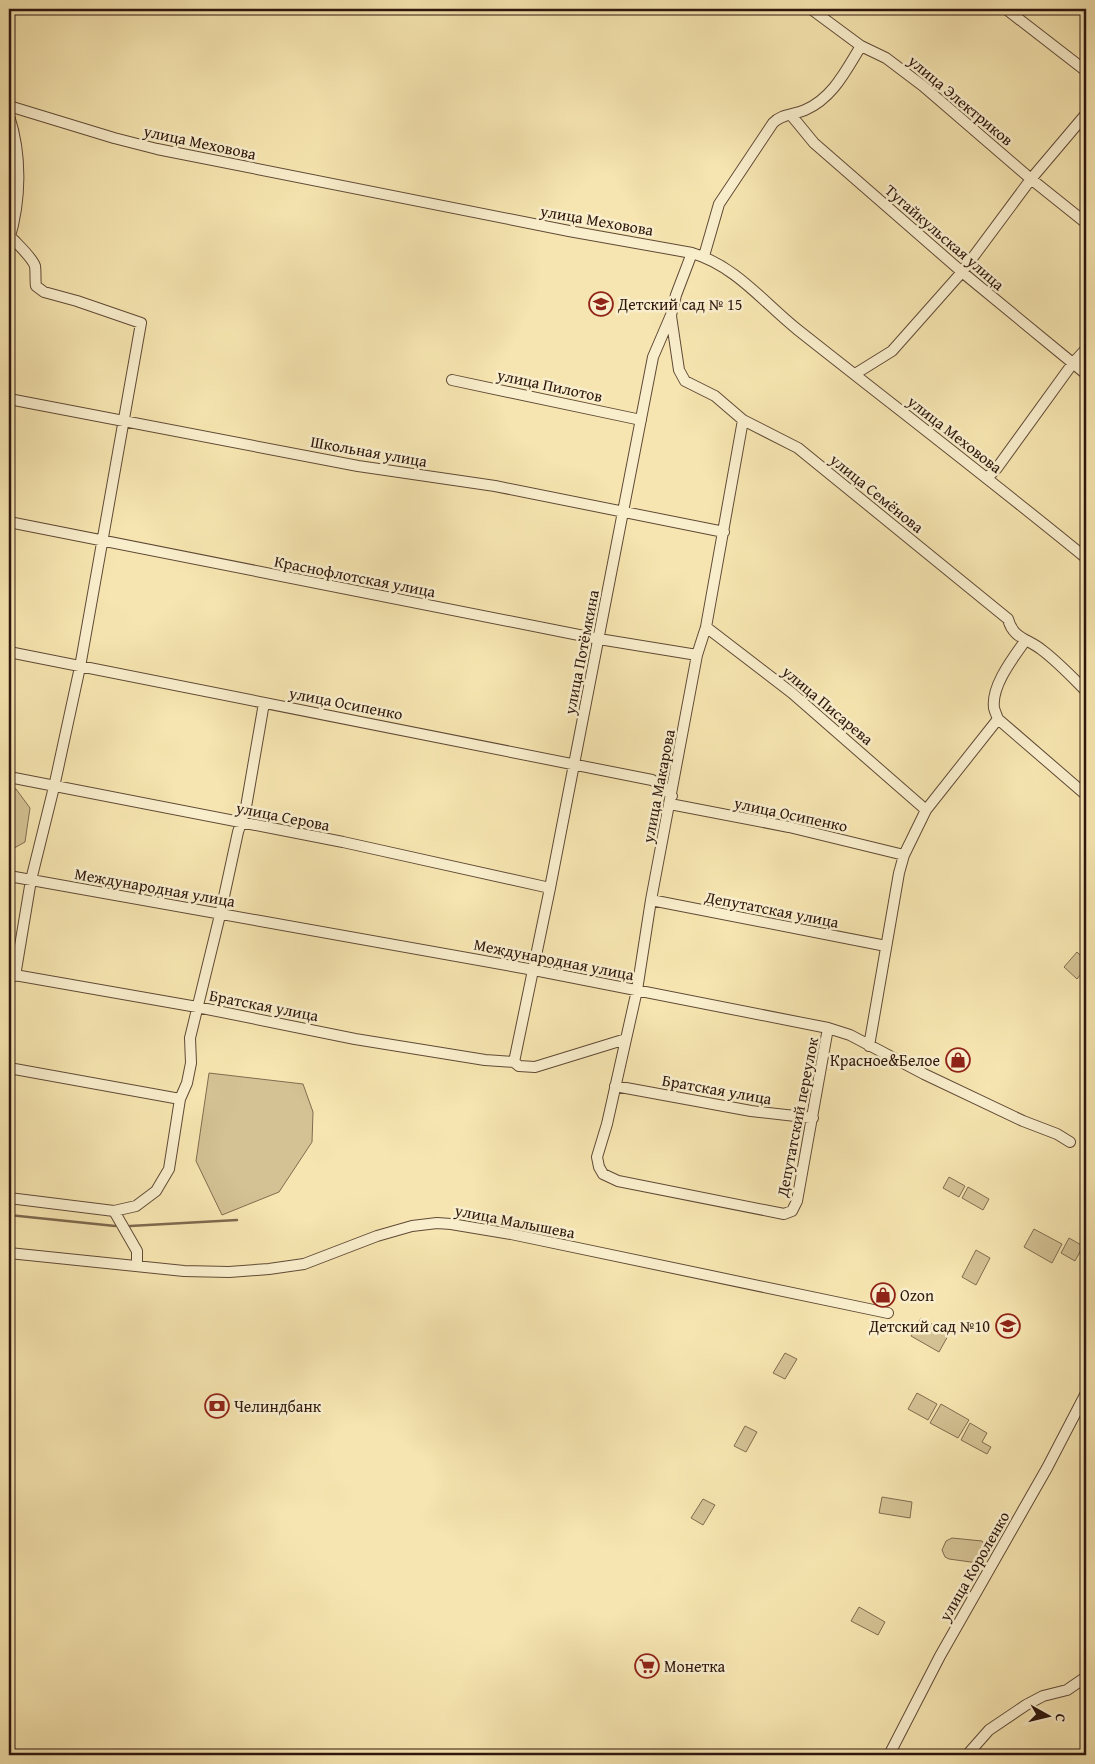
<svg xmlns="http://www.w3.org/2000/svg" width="1095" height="1764" font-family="'Gentium Book Plus',serif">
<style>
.green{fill:#d4c294;stroke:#816c50}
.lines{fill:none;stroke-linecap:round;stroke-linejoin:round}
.stream{stroke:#7d684e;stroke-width:2.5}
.minor-casing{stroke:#604a36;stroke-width:12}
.minor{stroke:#f9eecc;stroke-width:10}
.labels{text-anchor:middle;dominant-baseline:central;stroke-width:5;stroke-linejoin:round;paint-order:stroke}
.street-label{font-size:16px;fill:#2e160d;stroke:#f9eecc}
.poi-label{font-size:16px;fill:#2e160d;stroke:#f9eecc;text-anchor:start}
</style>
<rect width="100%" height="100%" fill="#f6e5b0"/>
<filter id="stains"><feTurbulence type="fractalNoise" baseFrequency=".004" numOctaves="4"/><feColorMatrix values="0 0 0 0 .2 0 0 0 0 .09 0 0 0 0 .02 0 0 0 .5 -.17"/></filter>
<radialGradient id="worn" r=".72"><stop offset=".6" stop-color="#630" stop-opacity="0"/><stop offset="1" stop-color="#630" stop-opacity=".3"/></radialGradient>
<path class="green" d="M 9,788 L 16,789 L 30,808 L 25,842 L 9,851 Z
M 1077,952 L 1086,961 L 1086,968 L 1077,979 L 1064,967 Z
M 209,1073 L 303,1084 L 313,1112 L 312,1142 L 279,1192 L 222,1215 L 196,1161 Z
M 949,1177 L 965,1186 L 959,1197 L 943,1188 Z
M 968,1187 L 989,1199 L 983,1210 L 962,1198 Z
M 1034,1229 L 1062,1244 L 1052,1263 L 1024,1247 Z
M 1069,1238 L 1083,1246 L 1075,1261 L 1061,1253 Z
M 976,1250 L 990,1258 L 976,1285 L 962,1277 Z
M 921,1318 L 949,1334 L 939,1352 L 911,1336 Z
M 785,1353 L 797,1359 L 785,1379 L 773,1373 Z
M 917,1393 L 937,1404 L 928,1420 L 908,1409 Z
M 941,1404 L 969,1420 L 958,1438 L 930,1423 Z
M 970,1423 L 987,1433 L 982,1442 L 991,1447 L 987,1454 L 961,1440 Z
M 745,1426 L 757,1432 L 746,1452 L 734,1446 Z
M 882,1497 L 912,1502 L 910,1518 L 879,1513 Z
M 703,1499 L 715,1505 L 703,1525 L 691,1518 Z
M 952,1538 L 982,1541 L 988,1549 L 987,1557 L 978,1563 L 949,1559 L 945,1557 L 942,1550 L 946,1541 Z
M 859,1607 L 885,1622 L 878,1635 L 851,1621 Z"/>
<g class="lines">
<path class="stream" d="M 9,1215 L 115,1226
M 130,1226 L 237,1220"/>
<g class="minor-casing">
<path id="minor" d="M 811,9 L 861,46 L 886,58 L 923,86 L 1031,179 L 1086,223
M 1006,9 L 1086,71
M 9,106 L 114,138 L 157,149 L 569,231 L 692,253 C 736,266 764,303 798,330 C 894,406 992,481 1086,558
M 791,115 L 814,143 L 962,272 L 1086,374
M 9,116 C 22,155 21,201 9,240
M 10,236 C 17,244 32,257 35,266 C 36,273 35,280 36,286 L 44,292 L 77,301 L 141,323 L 80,667 L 54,787 L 31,880 L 15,976
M 704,256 L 719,204 L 773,123 C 781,114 794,115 805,110 C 833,98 846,70 861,46
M 671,316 L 679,370 L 685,381 L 715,396 L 743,420 L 798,448 L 1008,619 C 1013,639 1029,639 1042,650 C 1058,662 1072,677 1086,691
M 855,374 L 892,351 L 962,272 L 1031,179 L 1086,114
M 452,380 L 641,420
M 9,399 L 358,466 L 495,486 L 724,532
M 743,420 L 706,627 L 697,655 L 651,900 L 637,990 L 607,1124 L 597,1157 L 599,1167 L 603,1174 L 618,1181 L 784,1214 L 792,1211 L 797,1201 L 828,1028
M 987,478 L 997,468 L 1073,363 L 1086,349
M 9,522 L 599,639 L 697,655
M 706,627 L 792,693 L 926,810
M 9,652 L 652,780 L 662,786 L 672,796
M 998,719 L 1086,795
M 998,719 C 997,716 995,712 994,708 C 991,686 1013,658 1025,641
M 9,777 L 343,842 L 550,888
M 670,804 L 789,827 L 904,855
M 9,876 L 534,970 L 828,1028 L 850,1035 L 924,1074 L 1023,1121 L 1057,1134 L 1070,1142
M 651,900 L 886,946
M 9,974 L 197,1007 L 355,1039 L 485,1060 L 514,1062
M 869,1046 L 899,873 L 904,855 L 926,810 L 998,719
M 514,1062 L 550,888 L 653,357 L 671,315 L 676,295 L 692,253
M 514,1062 L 519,1066 L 535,1067 L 626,1039
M 9,1068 L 180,1099
M 615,1086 L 751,1111 L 813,1118
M 9,1198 L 114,1211 L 137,1251 L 137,1266
M 114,1211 L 136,1206 L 156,1191 L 169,1169 L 180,1099 L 187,1083 L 191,1063 L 190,1038 L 220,915 L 238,832 L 246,807 L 264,703
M 9,1253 L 184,1271 L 229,1272 L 269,1269 L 304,1264 L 377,1236 L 412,1226 L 437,1223 L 451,1224 L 511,1234 L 888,1313
M 889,1755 L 940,1656 L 1047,1468 L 1086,1393
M 967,1755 L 989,1730 L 1026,1705 L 1043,1696 L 1067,1690 L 1086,1677"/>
</g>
<use href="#minor" class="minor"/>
</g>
<defs>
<g id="school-ring" transform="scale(1.25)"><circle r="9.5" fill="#f9eecc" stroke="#8f2418" stroke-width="1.5"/><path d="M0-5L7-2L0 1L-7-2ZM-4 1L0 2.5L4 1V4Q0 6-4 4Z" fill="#8f2418"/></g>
<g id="shop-ring" transform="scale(1.25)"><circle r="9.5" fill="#f9eecc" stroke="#8f2418" stroke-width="1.5"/><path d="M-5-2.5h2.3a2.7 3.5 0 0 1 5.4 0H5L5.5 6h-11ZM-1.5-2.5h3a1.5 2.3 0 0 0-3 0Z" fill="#8f2418"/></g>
<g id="bank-ring" transform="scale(1.25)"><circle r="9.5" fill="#f9eecc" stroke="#8f2418" stroke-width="1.5"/><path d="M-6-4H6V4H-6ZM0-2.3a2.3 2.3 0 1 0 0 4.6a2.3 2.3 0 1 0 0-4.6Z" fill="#8f2418"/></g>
<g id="supermarket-ring" transform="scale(1.25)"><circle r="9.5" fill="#f9eecc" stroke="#8f2418" stroke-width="1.5"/><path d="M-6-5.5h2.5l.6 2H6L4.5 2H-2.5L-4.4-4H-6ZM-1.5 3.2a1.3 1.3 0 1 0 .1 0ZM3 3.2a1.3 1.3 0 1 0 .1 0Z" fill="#8f2418"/></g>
</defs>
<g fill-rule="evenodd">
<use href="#school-ring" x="601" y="304"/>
<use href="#shop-ring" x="958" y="1060"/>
<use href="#shop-ring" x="883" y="1295"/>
<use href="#school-ring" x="1008" y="1326"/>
<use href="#bank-ring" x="217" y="1406"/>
<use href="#supermarket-ring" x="647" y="1666"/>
</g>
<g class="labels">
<g class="street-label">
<text transform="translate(961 100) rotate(40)">улица Электриков</text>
<text transform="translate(200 142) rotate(12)">улица Меховова</text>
<text transform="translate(597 220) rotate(10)">улица Меховова</text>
<text transform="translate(945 237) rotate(41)">Тугайкульская улица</text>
<text transform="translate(550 385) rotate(12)">улица Пилотов</text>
<text transform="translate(955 434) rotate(38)">улица Меховова</text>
<text transform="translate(369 451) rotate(10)">Школьная улица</text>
<text transform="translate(877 493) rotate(39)">улица Семёнова</text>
<text transform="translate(355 576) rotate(11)">Краснофлотская улица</text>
<text transform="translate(581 652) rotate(-79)">улица Потёмкина</text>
<text transform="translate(346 703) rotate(11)">улица Осипенко</text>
<text transform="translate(828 705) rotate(40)">улица Писарева</text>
<text transform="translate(658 786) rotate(-79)">улица Макарова</text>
<text transform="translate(791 814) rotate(12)">улица Осипенко</text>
<text transform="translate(283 816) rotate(11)">улица Серова</text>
<text transform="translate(155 887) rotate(10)">Международная улица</text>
<text transform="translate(772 909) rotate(11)">Депутатская улица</text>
<text transform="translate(554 959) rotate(11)">Международная улица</text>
<text transform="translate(264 1005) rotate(11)">Братская улица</text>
<text transform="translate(717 1089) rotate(10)">Братская улица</text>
<text transform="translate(797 1117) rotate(-79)">Депутатский переулок</text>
<text transform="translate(515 1221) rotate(11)">улица Малышева</text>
<text transform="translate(974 1566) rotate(-60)">улица Короленко</text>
</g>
<g class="poi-label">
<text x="618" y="304">Детский сад № 15</text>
<text x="940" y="1060" text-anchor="end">Красное&amp;Белое</text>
<text x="900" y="1295">Ozon</text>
<text x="990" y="1326" text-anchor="end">Детский сад №10</text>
<text x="234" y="1406">Челиндбанк</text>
<text x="664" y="1666">Монетка</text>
</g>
</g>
<rect width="1095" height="1764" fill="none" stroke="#f6e5b0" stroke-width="30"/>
<rect x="10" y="10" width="1075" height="1744" fill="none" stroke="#2e160d" stroke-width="2.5"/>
<rect x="15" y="15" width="1065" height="1734" fill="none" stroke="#2e160d"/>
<g transform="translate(1048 1716) rotate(98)" stroke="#f9eecc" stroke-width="4" paint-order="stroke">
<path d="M0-4L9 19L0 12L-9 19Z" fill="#2e160d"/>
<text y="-8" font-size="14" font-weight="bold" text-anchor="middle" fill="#2e160d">С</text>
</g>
<rect width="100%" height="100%" filter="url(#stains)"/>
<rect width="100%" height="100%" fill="url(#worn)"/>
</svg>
